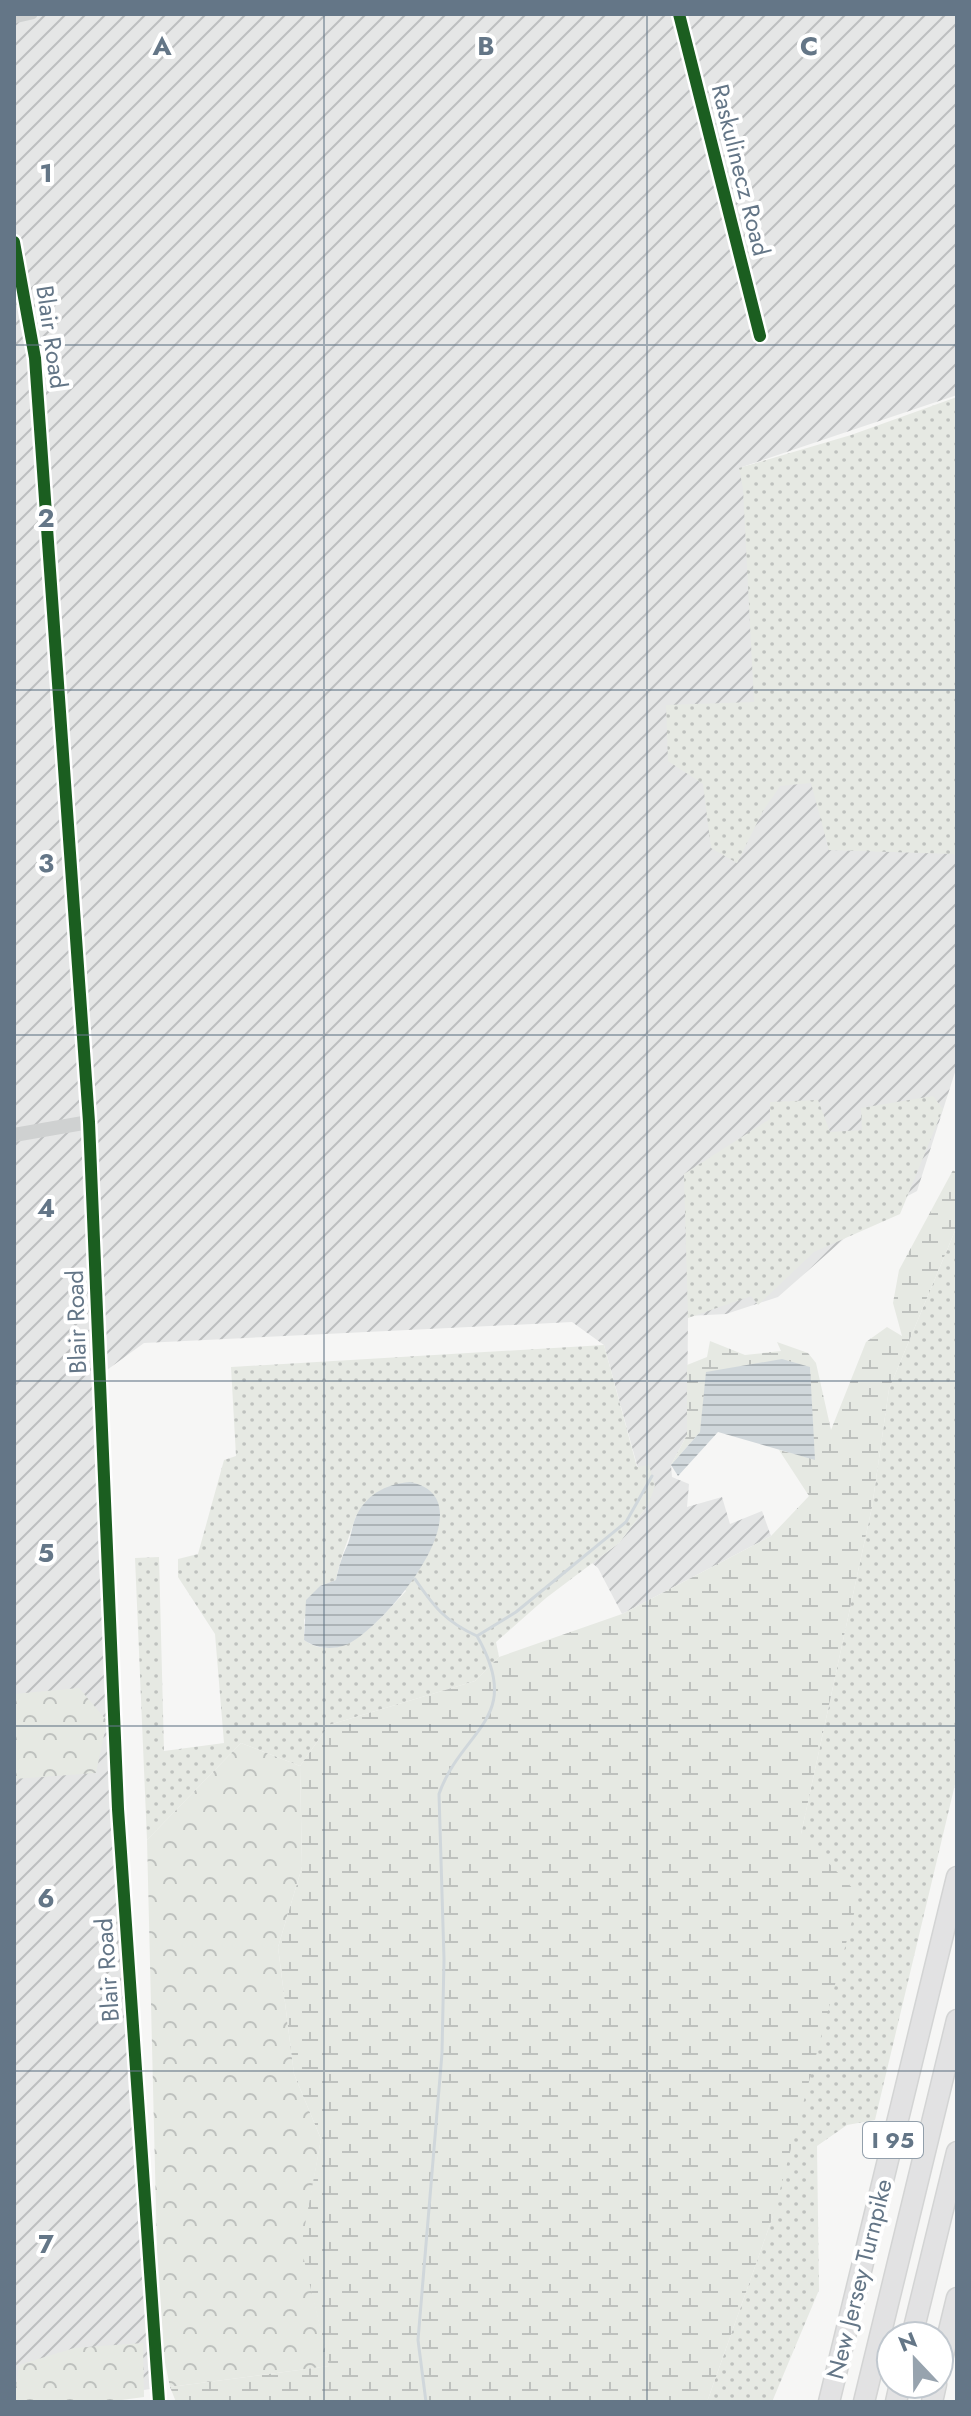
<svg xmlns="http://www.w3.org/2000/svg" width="971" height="2416" font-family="Jost,sans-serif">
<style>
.industrial{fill:url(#industrial-furrows)}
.green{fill:url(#green-dots);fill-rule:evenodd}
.forest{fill:url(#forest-crowns)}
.wetland{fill:url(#wetland-marsh)}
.water{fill:url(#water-rules)}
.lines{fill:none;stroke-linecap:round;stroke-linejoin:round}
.stream{stroke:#d0d7db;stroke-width:3}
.motorway-casing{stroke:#d3d4d4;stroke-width:23}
.minor{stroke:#cfd1d1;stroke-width:11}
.tertiary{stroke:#cfd1d1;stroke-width:14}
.motorway{stroke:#e2e2e3;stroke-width:20}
.cycleway-casing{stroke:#fff;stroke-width:17}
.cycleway{stroke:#1b5e20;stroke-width:12}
.grid{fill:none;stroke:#647687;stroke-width:2;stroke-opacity:0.55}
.labels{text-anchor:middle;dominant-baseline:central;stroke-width:8;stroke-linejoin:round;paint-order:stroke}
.shield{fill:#fff;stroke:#929fab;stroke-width:2}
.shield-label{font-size:22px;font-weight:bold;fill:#647687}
.street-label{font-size:24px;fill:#647687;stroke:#fff}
.grid-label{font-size:26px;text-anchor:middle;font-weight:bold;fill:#647687;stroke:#fff;stroke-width:8;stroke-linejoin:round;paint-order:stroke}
</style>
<defs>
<pattern id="industrial-furrows" width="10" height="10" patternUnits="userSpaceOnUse" patternTransform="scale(2)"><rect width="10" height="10" fill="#e5e6e6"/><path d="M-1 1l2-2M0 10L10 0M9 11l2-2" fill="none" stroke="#bdbfc0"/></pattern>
<pattern id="green-dots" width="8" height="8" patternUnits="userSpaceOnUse" patternTransform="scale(2)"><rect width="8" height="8" fill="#e6e9e3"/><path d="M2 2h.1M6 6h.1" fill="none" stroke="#bec1be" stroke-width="1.8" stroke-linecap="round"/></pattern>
<pattern id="forest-crowns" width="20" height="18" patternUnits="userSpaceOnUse" patternTransform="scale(2)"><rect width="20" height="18" fill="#e6e9e3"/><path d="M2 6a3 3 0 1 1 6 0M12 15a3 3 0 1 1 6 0" fill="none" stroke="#bec1be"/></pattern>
<pattern id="wetland-marsh" width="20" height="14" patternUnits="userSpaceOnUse" patternTransform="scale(2)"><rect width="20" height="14" fill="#e6e9e3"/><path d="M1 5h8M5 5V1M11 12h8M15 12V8" fill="none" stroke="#bec1be"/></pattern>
<pattern id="water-rules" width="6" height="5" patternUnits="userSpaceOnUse" patternTransform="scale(2)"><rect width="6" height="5" fill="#d0d7db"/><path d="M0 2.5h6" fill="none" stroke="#acb3b7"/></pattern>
</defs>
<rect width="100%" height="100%" fill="#f6f6f5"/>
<path class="industrial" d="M 14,14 L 957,14 L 957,395 L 739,468 L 957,411 L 957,1066 L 917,1191 L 870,1216 L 778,1297 L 726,1314 L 688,1316 L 687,1435 L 671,1465 L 672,1477 L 689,1484 L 687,1507 L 722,1497 L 730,1524 L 762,1511 L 771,1536 L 622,1614 L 598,1568 L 592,1563 L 619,1543 L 648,1505 L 604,1345 L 572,1322 L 144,1343 L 104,1372 L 121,1842 L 150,2389 L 71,2402 L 14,2402 Z"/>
<path class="green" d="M 957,397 L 957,857 L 953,854 L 829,850 L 811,783 L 780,786 L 763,811 L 737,863 L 711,848 L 703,784 L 668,761 L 666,705 L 754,702 L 743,489 L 739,468 L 851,435 Z
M 933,1096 L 943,1109 L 900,1214 L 814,1252 L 758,1305 L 751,1296 L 688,1318 L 684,1174 L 770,1119 L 770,1102 L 818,1100 L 830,1132 L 862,1130 L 861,1108 Z
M 957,1226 L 957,1776 L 875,2120 L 847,2125 L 817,2146 L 819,2290 L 772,2402 L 707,2402 L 773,2216 L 801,1834 L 872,1507 L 889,1389 Z
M 604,1345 L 637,1467 L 649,1465 L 655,1486 L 648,1505 L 619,1543 L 546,1598 L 496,1642 L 499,1657 L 475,1681 L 329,1725 L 300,1766 L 241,1743 L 147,1840 L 135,1558 L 159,1557 L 164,1751 L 224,1743 L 215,1634 L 178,1577 L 178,1559 L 198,1554 L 224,1460 L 236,1456 L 231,1367 ZM 356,1516 L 406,1591 C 382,1616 343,1668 304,1640 L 304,1620 L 320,1586 L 336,1580 C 340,1558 349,1538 356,1516 Z"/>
<path class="forest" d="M 79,1688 L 107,1721 L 96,1773 L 14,1779 L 14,1694 Z
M 241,1743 L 300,1766 L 302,1867 L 278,1947 L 294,2074 L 321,2139 L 302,2247 L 329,2366 L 170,2387 L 159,2333 L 147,1840 Z
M 143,2343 L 144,2397 L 107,2402 L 14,2402 L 19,2365 L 74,2348 Z"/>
<path class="wetland" d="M 953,1170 L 957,1173 L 957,1226 L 889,1389 L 872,1507 L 801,1834 L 859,1895 L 773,2216 L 707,2402 L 176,2402 L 170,2387 L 329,2366 L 301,2247 L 321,2139 L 294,2074 L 278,1947 L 302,1867 L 300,1766 L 329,1725 L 475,1681 L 499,1657 L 622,1614 L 771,1536 L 809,1496 L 779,1450 L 814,1459 L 810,1367 L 700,1432 L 671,1465 L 687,1435 L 687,1365 L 707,1357 L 710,1341 L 745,1355 L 781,1351 L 777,1342 L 808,1353 L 816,1363 L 831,1430 L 866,1342 L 887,1327 L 902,1336 L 893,1303 L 899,1270 Z"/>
<path class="water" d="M 782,1359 L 810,1367 L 815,1460 L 718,1432 L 678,1476 L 671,1465 L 700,1432 L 706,1372 Z
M 410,1482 C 492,1499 384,1629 346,1645 C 332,1650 317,1649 304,1640 L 306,1600 L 320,1586 L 336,1580 C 339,1566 342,1556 348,1544 C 351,1536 352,1527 355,1519 C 365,1495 385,1484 410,1482 Z"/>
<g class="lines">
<path class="stream" d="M 415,1579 C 434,1607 446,1622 477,1636 L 516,1612 L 626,1522 L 652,1476
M 426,2402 L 418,2340 L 442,2053 L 444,1959 L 439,1794 C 462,1728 525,1720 477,1636"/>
<g class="motorway-casing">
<path id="motorway" d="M 912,2336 L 957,2152
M 939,2372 L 957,2298
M 829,2402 L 957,1877
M 864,2402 L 957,2020
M 896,2402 L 900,2384
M 932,2402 L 936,2384"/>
</g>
<path class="minor" d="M 679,14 L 760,336
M 14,18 L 32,14"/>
<path class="tertiary" d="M 14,242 L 35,358 L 89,1122 L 118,1809 L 159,2402
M 14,1135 L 89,1122"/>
<use href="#motorway" class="motorway"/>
<g class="cycleway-casing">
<path id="cycleway" d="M 679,14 L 760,336
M 14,242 L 35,358 L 89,1122 L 118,1809 L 159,2402"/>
</g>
<use href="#cycleway" class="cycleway"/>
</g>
<path class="grid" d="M 324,14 L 324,2402M 647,14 L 647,2402M 14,345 L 957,345M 14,690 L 957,690M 14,1035 L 957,1035M 14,1381 L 957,1381M 14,1726 L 957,1726M 14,2071 L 957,2071"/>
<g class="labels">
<rect class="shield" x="863" y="2122" width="60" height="36" rx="6"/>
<g class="shield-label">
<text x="893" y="2140">I 95</text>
</g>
<g class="street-label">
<text transform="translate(741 170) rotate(76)">Raskulinecz Road</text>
<text transform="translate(52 337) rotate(82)">Blair Road</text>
<text transform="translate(76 1322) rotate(-92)">Blair Road</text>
<text transform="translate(107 1970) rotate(-94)">Blair Road</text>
<text transform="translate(859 2279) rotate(-76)">New Jersey Turnpike</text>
</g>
</g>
<g class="grid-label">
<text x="162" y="55">A</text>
<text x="486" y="55">B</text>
<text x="809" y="55">C</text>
<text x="46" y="182">1</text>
<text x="46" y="527">2</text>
<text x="46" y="872">3</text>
<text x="46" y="1217">4</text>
<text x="46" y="1562">5</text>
<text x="46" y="1907">6</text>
<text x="46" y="2253">7</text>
</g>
<rect width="971" height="2416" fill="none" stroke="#647687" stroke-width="32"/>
<g transform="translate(915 2360) rotate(338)"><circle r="38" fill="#ffffff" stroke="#c1c8cf" stroke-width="2"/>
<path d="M0-6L14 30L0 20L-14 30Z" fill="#97a3ae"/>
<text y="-12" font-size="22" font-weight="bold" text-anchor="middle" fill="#647687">N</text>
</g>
</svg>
